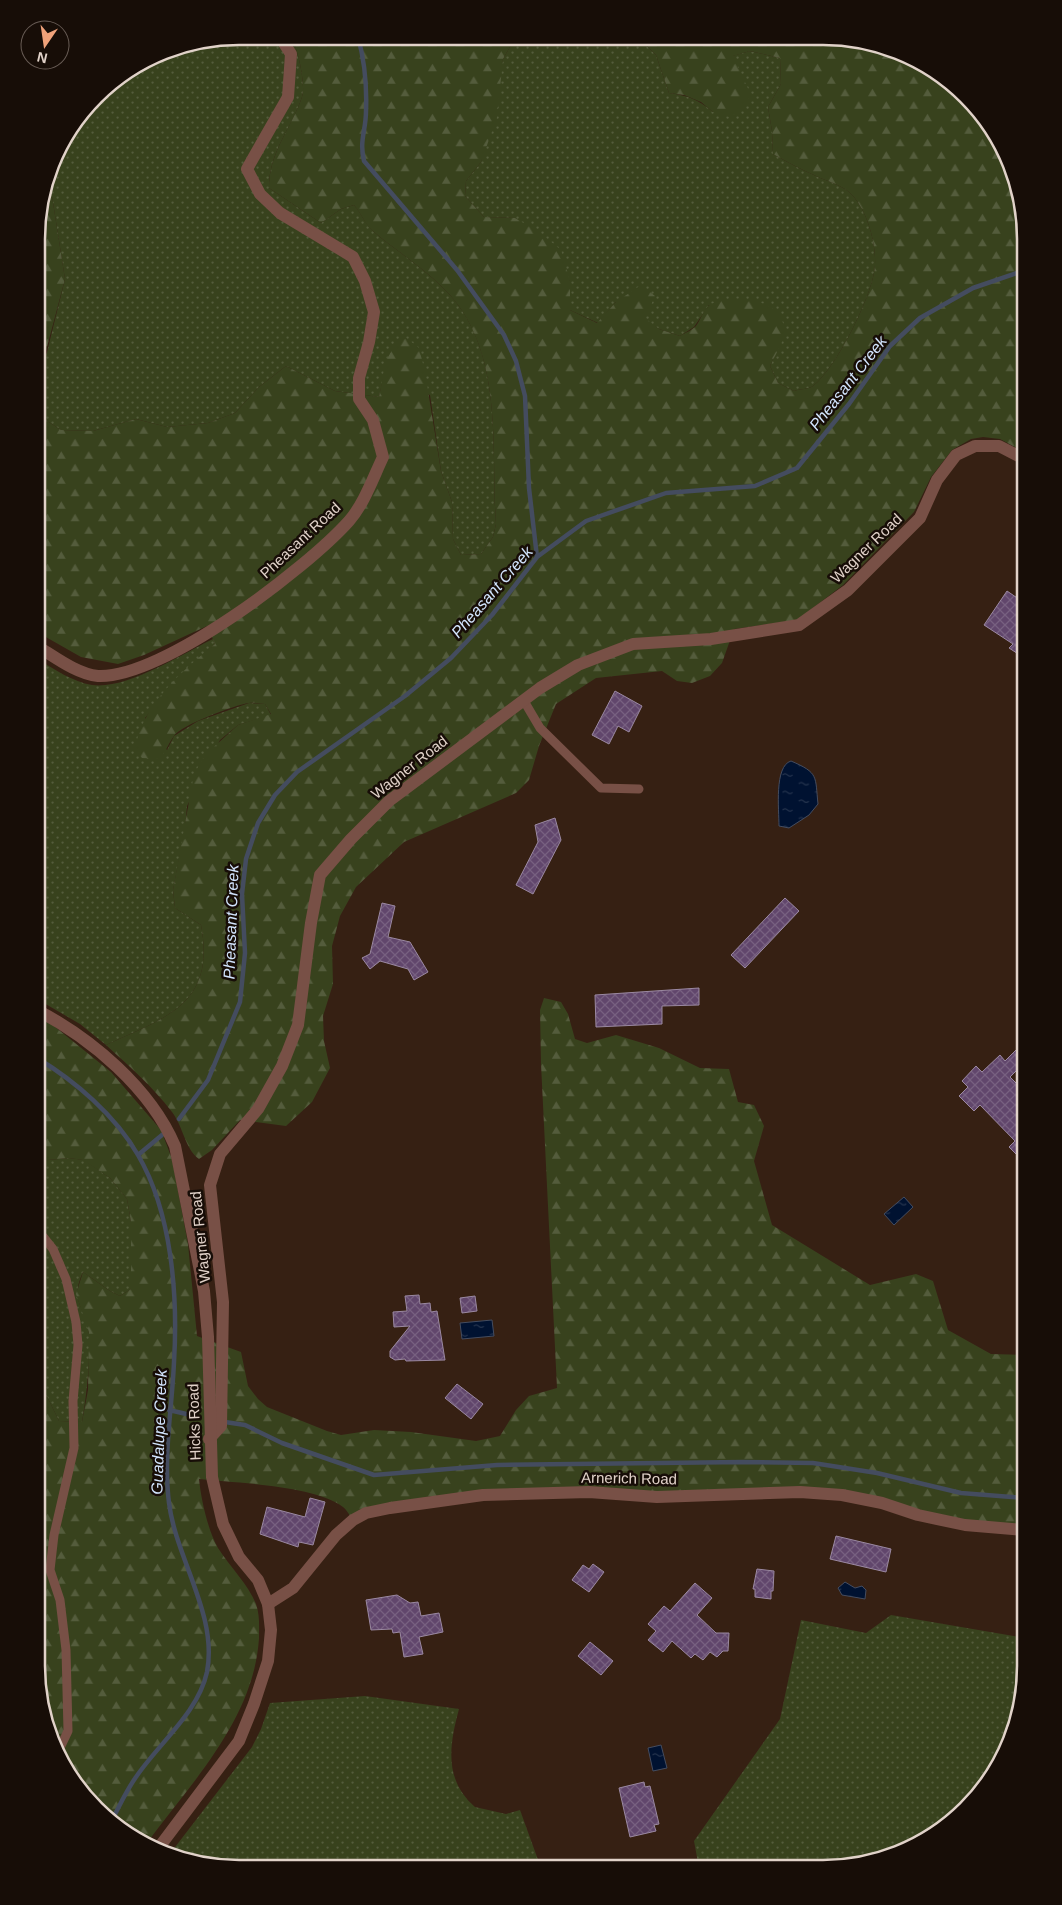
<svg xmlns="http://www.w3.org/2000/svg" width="1062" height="1905" font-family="Helvetica,sans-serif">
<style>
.grass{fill:url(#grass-dots)}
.forest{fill:url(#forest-firs)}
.water{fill:url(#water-ripples);stroke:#444c5f}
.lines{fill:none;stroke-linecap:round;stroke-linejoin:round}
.stream{stroke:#444c5f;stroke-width:4.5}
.building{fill:url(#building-cross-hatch);stroke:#9b89a2}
.service{stroke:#785046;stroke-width:9}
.minor{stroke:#785046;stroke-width:12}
.tertiary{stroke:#785046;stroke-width:12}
.labels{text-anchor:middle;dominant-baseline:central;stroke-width:5;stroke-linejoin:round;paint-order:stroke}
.street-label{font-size:15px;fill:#e1d2c9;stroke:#170d07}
.water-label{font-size:16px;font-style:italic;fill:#d3e5fe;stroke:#170d07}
.rim{fill:none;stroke:#e1d2c9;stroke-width:2.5}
</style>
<defs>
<pattern id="grass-dots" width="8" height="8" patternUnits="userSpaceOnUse" patternTransform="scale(1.25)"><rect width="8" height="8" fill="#38421d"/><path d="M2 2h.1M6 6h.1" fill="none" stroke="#545c3c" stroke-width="1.8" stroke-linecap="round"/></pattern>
<pattern id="forest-firs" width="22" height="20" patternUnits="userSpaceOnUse" patternTransform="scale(1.25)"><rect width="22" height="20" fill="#38421d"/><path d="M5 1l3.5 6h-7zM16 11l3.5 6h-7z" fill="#545c3c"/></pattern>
<pattern id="water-ripples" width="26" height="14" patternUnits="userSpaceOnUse" patternTransform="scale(1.25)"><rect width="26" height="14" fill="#001231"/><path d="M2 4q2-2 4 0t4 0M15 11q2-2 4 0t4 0" fill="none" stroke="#25344e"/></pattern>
<pattern id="building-cross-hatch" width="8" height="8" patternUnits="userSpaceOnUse" patternTransform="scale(1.25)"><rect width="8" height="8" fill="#61466c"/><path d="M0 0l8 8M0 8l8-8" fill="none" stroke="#776080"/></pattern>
</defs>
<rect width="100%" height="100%" fill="#362013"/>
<path class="grass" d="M 239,36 L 291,37 C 298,48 306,85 302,97 C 291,130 269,151 269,188 L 321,223 L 341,209 L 354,205 C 361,213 366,225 374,232 C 399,253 427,270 450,295 C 504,355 491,449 496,524 L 493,537 L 481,554 L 461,555 L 453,539 L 452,502 L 441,471 L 430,395 L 383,379 L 379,397 L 335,391 L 286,366 L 259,387 L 235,413 L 208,423 L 167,427 L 136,419 L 93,431 L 61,430 L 38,415 L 39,374 L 47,352 L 65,279 L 49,177 L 57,149 L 105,87 L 162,52 Z
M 515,38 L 650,39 L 647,46 L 656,55 L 669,93 C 687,95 699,100 713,112 L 732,56 L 750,51 L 780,58 L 781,84 L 768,107 L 772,131 L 773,154 C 786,161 800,169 814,175 C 827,182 843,184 854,197 C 868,214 876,243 875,265 C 874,293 836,369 813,386 C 809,389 800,389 794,391 L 778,383 L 770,366 L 782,339 L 709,305 L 694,327 L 680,336 L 659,329 L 616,302 L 598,323 L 570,310 L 570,281 L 515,218 L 484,217 L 465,196 L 466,181 L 481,162 L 503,59 Z
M 213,639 L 215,644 L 177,679 L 145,718 L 167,750 L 174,736 L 198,721 L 249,703 L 265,704 L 271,715 L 238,725 L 220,740 L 187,806 L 185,829 L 173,890 L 175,908 L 201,925 C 216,1005 166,1017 106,1045 L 80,1024 L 37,999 L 37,659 C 54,669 73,682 92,685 C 126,690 182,654 213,639 Z
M 69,1158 L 84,1160 L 110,1178 L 127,1199 L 131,1222 L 131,1289 L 120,1296 L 110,1291 L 83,1272 C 68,1305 88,1307 89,1334 C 90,1363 87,1393 82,1422 L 59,1421 L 37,1376 L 37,1161 Z
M 36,1544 L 46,1561 L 36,1597 Z
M 891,1615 L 1025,1638 L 1025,1679 L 1010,1743 L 984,1789 L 946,1827 L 888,1858 L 823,1869 L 699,1868 L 694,1841 L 780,1719 L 801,1620 L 866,1633 Z
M 365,1696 L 459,1709 C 449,1746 444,1780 475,1807 L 506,1814 L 520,1810 L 541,1868 L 213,1867 L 169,1855 L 252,1747 L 261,1729 L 270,1703 Z"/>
<path class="forest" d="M 291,37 L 515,38 L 503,59 L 497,117 L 481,162 L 466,181 L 465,196 L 484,217 L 515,218 L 539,232 L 561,250 L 570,281 L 570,310 L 597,323 L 616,302 L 641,285 L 655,296 L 645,318 L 659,329 L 680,336 C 685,333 692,330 696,326 C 701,319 704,308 711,304 C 734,294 776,297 784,326 C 787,338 775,355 770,366 L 778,383 L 794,391 C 800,389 809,389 813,386 C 836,369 874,293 875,265 C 876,243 868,214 854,197 C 843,184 827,182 814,175 C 800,169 786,161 773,154 L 772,131 L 768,107 L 781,84 L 780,58 L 750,51 L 733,56 L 751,95 L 742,109 L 730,117 L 713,112 L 701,102 L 684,95 L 669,93 L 656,55 L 647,46 L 650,39 L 862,40 L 912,57 L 956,86 L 991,126 L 1015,174 L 1026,239 L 1026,453 L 1000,439 L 983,437 L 971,439 L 952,450 L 931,477 L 914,512 L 843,585 L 797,620 L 734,629 L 722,663 L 710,676 L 692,683 L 677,681 L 662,671 L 596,678 L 556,704 L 539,746 L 529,780 L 516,793 L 404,842 L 356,887 L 340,916 L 332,946 L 333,984 L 323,1016 L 324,1041 L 330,1068 L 312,1102 L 286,1126 L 240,1120 L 212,1150 L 199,1159 C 185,1149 183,1126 172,1112 C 153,1087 129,1066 106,1045 C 166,1017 216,1005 201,925 L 175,908 L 173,890 L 194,774 L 205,755 L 238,725 L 271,714 L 265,704 C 260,704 254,702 249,703 C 235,705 181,725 174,736 C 168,744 166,752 159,759 L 142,758 L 135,750 C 141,706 182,671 215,644 L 207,626 L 144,655 L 118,664 L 81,657 L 37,632 L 38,415 L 61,430 L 93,431 L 136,419 L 167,427 L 208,423 L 235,413 L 259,387 L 286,366 L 335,391 L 379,397 C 385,371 382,354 405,337 L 419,348 L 425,372 L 441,471 L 452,502 L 453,539 L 461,555 L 481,554 L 493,537 L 496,524 C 491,449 504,356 450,295 C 427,270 399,253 374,232 C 366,226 361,213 354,205 L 341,209 L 321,223 L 269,188 C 269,152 291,129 302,97 C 306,85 298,48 291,37 Z
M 49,177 L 65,279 L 38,381 L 38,213 Z
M 544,998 L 561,1002 L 568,1014 L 575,1039 L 587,1043 L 616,1035 L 659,1048 L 700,1068 L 729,1069 L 738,1102 L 754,1105 L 764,1126 L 754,1161 L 772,1225 L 870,1285 L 916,1274 L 933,1281 L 948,1330 L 991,1354 L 1025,1355 L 1025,1530 L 965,1525 L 842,1495 L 483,1495 L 353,1520 C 350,1516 347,1510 343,1507 C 315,1485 235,1483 199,1479 C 201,1499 208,1531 218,1548 C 230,1567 248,1584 256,1604 C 260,1615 259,1628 259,1638 C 254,1719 192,1782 146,1844 L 116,1827 L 71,1779 L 47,1731 L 36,1666 L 36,1597 L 46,1561 L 36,1544 L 37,1376 L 59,1421 L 82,1422 L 88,1390 L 89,1332 L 76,1294 L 83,1272 L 110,1291 L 120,1296 L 131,1289 L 131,1222 L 127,1199 L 110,1178 L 83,1160 L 69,1158 L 37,1161 L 37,1015 L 44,1018 L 111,1072 L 161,1130 L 172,1159 L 188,1244 L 197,1336 L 241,1352 L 248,1386 L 258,1399 L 267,1407 L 327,1431 L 341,1435 L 374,1430 L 411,1432 L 476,1441 L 500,1436 L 516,1410 L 529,1396 L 557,1388 L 541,1064 L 540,1010 Z"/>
<path class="water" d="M 791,761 C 819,773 815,776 818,804 L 809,815 L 789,828 L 779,826 C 779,810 774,766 791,761 Z
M 904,1197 L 913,1207 L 894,1225 L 884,1214 Z
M 492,1320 L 494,1336 L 462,1339 L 460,1323 Z
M 845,1582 L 855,1588 L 862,1586 L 866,1590 L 865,1599 L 842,1595 L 838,1588 Z
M 661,1745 L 667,1768 L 653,1771 L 648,1748 Z"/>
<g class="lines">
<path class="stream" d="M 358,37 C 365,62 367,85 366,111 C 366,131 359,140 364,161 L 457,270 L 504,335 L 516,361 L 525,396 L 529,488 L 537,557
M 37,1058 C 75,1081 115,1115 138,1155 C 172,1213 178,1296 174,1362 C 172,1409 163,1456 169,1503 C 176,1559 218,1615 207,1672 C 198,1713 159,1743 136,1777 C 126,1791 119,1807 111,1822
M 179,1119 L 208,1080 L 240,1002 L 245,953 L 242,894 L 246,859 L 258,823 L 275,795 L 297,772 L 405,696 L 451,658 L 492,615 L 537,557 L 586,521 L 666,493 L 755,486 L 797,468 L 849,404 L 890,346 L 920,318 L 973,288 L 1026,270
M 138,1155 L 162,1135
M 169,1410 L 195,1416
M 225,1422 L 245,1425 L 282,1443 L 374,1475 L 497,1465 L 744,1462 L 813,1463 L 877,1473 L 961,1493 L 1025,1498"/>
</g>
<path class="building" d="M 1007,591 L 1026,604 L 1026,659 L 1009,648 L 1013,644 L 984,625 Z
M 615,691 L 642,706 L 629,732 L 618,726 L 609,744 L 592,735 Z
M 555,818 L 561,840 L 533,894 L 516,885 L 538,842 L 535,825 Z
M 785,898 L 799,911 L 745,968 L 731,955 Z
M 382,903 L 395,906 L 388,937 L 410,942 L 428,972 L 414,980 L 408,969 L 380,961 L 370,969 L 362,958 L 370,954 Z
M 699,988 L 699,1005 L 662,1006 L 662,1024 L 596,1027 L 595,995 Z
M 1026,1040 L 1025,1062 L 1010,1077 L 1025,1092 L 1025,1163 L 1009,1147 L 1015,1141 L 980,1105 L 974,1111 L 959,1096 L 968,1087 L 962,1081 L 976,1066 L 982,1072 L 1000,1055 L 1005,1061 Z
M 419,1295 L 420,1304 L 430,1303 L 431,1312 L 437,1311 L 445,1360 L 406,1361 L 405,1359 L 395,1360 L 390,1357 L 390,1351 L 410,1326 L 394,1327 L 393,1312 L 407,1311 L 405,1296 Z
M 475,1296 L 477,1311 L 462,1313 L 460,1298 Z
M 457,1384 L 483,1404 L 471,1419 L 445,1398 Z
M 310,1498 L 325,1502 L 313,1545 L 299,1542 L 298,1547 L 260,1534 L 267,1507 L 305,1517 Z
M 836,1536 L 891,1549 L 886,1572 L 830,1559 Z
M 593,1564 L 604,1572 L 589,1592 L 572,1580 L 583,1565 L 589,1569 Z
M 757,1569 L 774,1571 L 773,1591 L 771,1591 L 771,1599 L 755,1597 L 755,1589 L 753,1589 Z
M 695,1583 L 712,1598 L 697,1615 L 716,1633 L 729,1633 L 728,1651 L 723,1651 L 717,1657 L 710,1652 L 703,1660 L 695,1654 L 691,1658 L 672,1641 L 663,1652 L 648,1640 L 656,1631 L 648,1624 L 664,1606 L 670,1611 Z
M 397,1595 L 410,1603 L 418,1602 L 421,1616 L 439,1613 L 443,1632 L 419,1637 L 423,1654 L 404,1657 L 400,1632 L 393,1633 L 392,1629 L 371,1630 L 366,1600 Z
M 590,1642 L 613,1661 L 601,1675 L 578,1656 Z
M 644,1782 L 645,1787 L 650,1786 L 659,1824 L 654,1825 L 656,1831 L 630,1837 L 619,1788 Z"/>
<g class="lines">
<path class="service" d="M 524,701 L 540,728 L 601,788 L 639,789
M 37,1229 L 53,1249 L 66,1279 L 76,1322 L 78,1345 L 73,1401 L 74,1448 L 54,1535 L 50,1570 L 60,1600 L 66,1650 L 68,1731 L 58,1752"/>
<path class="minor" d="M 37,646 C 55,657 77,674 98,676 C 162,679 307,568 349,521 C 364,504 373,478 383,457 L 373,420 L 359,399 L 359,378 L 369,342 L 374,312 L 365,281 L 353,257 L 280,213 L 260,194 L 247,169 L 288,97 L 291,54 L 280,37
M 209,1439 L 221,1426 L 223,1302 L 210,1185 L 220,1154 L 258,1109 L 282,1066 L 298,1025 L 311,923 L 320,875 L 351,839 L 389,801 L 540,688 L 578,665 L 633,644 L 711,639 L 799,625 L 848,590 L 920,518 L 937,480 L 956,455 L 975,446 L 999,446 L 1026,460
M 268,1604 L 293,1588 L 336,1535 L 353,1520 L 366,1513 L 390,1508 L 483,1495 L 589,1492 L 657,1497 L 800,1492 L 842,1495 L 882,1503 L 918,1515 L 965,1525 L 1025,1530"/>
<path class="tertiary" d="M 37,1010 C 92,1039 150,1088 175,1146 L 204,1291 L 208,1337 L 212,1477 L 223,1524 L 239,1557 L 258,1580 L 268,1604 L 271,1630 L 268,1661 L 254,1704 L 239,1741 L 157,1850"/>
</g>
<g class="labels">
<g class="street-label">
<text transform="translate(300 540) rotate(-43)">Pheasant Road</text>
<text transform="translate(866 548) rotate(-44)">Wagner Road</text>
<text transform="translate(409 767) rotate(-38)">Wagner Road</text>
<text transform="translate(200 1237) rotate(-96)">Wagner Road</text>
<text transform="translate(194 1422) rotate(-92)">Hicks Road</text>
<text transform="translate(629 1478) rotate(1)">Arnerich Road</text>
</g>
<g class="water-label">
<text transform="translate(848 383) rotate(-52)">Pheasant Creek</text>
<text transform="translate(492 592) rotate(-49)">Pheasant Creek</text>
<text transform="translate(231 922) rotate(-88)">Pheasant Creek</text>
<text transform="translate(159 1432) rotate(-88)">Guadalupe Creek</text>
</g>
</g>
<path d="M0 0H1062V1905H0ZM239 45H823A194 194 0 0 1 1017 239V1666A194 194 0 0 1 823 1860H239A194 194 0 0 1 45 1666V239A194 194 0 0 1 239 45Z" fill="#170d07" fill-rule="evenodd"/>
<path class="rim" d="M239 45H823A194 194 0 0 1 1017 239V1666A194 194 0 0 1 823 1860H239A194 194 0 0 1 45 1666V239A194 194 0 0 1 239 45Z"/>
<g transform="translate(45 45) rotate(193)"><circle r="24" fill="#170d07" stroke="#685c55"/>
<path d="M0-4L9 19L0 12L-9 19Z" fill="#f0a27a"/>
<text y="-8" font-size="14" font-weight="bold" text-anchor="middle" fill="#e1d2c9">N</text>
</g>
</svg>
